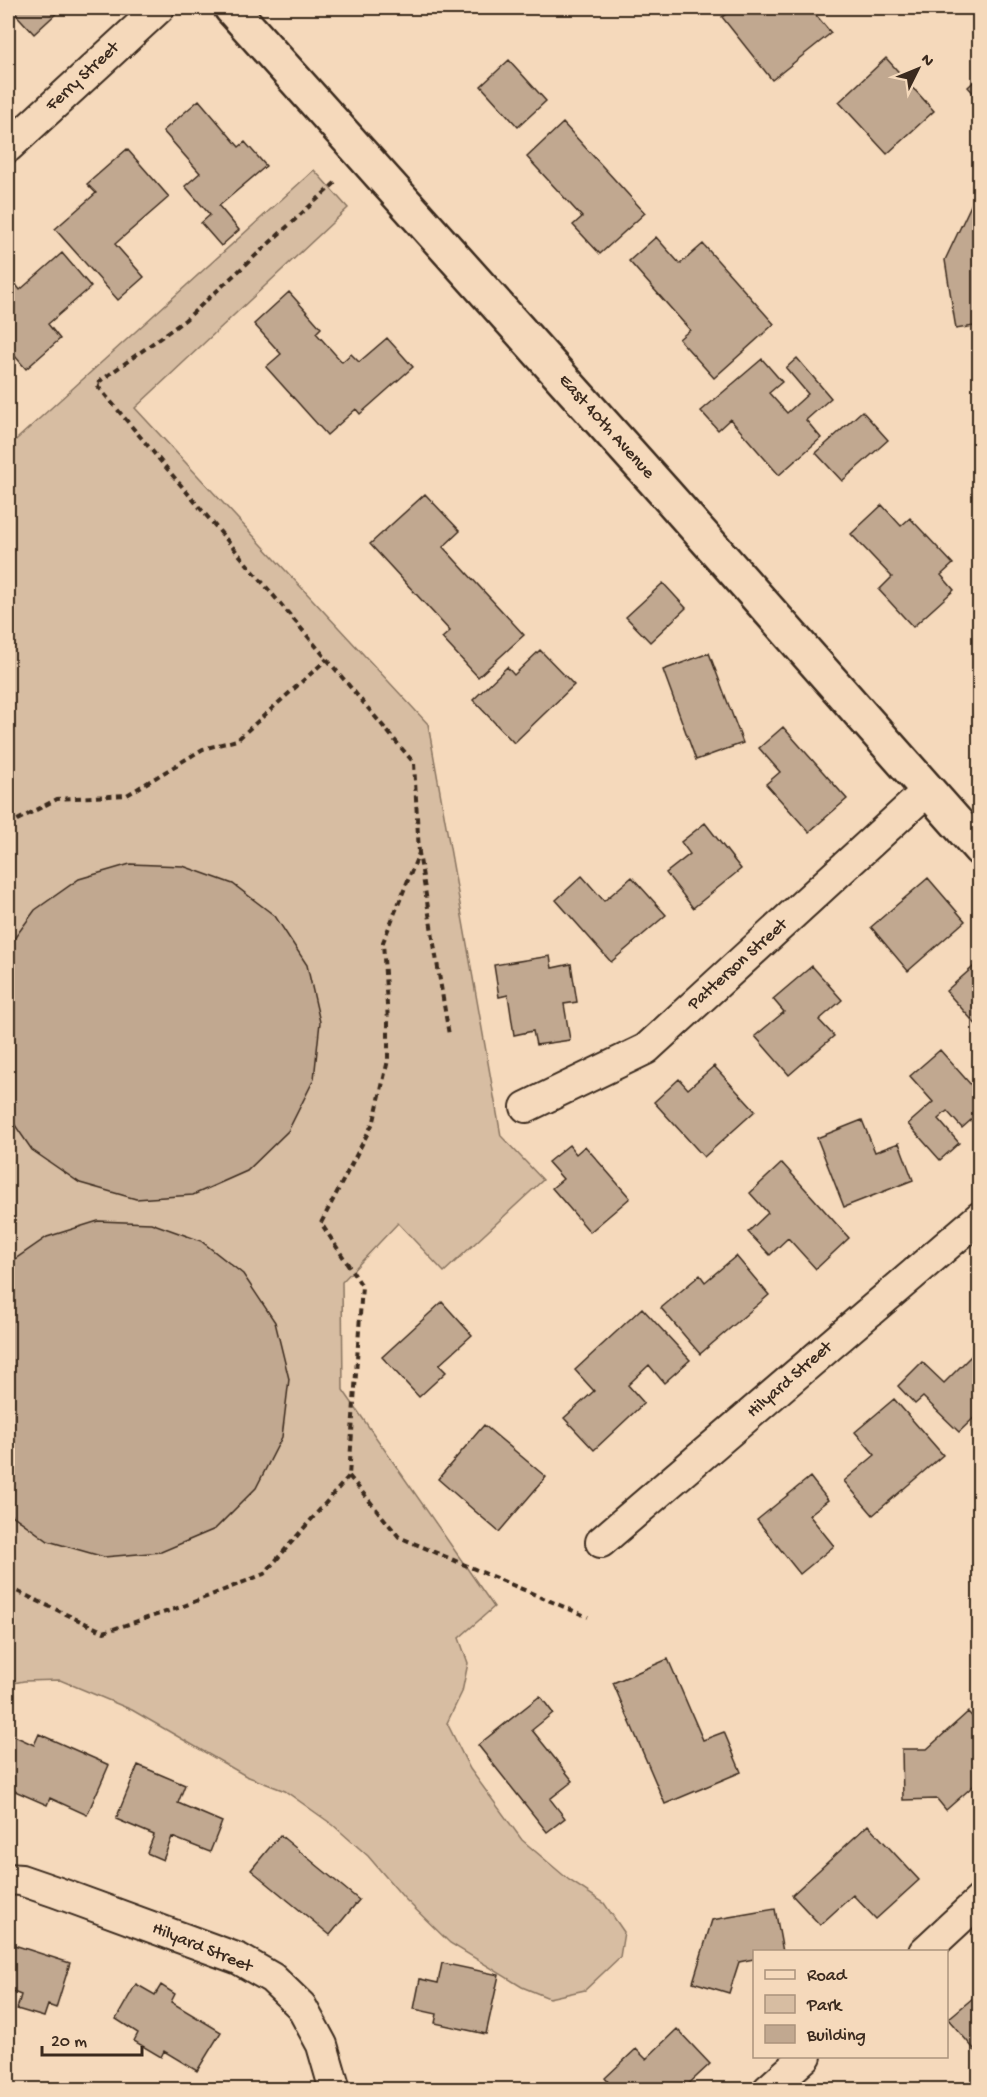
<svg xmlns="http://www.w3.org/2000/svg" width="987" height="2097" font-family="'Gochi Hand',sans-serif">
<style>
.green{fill:#d7bda2;stroke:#897460;stroke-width:1.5}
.building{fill:#c1a890;stroke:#3b2a1e;stroke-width:1.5}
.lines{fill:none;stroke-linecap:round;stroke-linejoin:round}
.minor-casing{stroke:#3b2a1e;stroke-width:34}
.tertiary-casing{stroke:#3b2a1e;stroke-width:38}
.path{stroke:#3b2a1e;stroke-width:4;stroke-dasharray:6 4.5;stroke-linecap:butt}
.minor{stroke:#f5d9bb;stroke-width:30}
.tertiary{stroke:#f5d9bb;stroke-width:33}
.labels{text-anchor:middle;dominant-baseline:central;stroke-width:5;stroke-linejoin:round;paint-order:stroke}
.street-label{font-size:18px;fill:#3b2a1e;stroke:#f5d9bb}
</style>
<rect width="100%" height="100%" fill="#f5d9bb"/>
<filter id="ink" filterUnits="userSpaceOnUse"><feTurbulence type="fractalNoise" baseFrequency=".0167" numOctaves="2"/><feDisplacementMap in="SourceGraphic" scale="12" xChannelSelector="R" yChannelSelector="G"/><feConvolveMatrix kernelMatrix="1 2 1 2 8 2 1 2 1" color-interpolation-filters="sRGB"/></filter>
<g filter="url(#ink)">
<path class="green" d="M 314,170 L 348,208 L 135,408 L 428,724 L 501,1136 L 543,1180 L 444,1272 L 398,1223 L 342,1282 L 343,1390 L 494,1607 L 459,1638 L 468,1663 L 462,1692 L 447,1723 L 470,1769 L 522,1840 L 569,1880 L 604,1903 L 624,1932 L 620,1957 L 585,1990 L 549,1998 L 522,1987 L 450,1943 L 404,1898 L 368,1856 L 333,1825 L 285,1791 L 246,1776 L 132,1710 L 60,1680 L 24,1681 L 8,1684 L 8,447 Z"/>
<path class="building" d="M 10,8 L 60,8 L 61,9 L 34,34 Z
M 735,8 L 810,8 L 831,33 L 772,80 L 722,17 Z
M 886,58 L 934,111 L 887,154 L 839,102 Z
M 509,60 L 546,101 L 518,127 L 481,86 Z
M 980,76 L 980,100 L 968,87 Z
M 199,100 L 239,147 L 245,142 L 266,166 L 219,206 L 239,230 L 221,246 L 201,223 L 210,215 L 185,186 L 200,173 L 163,131 Z
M 563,123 L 645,213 L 600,254 L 573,225 L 582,217 L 527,157 Z
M 127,149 L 169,197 L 115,244 L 144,277 L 118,300 L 55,229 L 96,193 L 87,184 Z
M 972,203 L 980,206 L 980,325 L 956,329 L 945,260 Z
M 656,237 L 680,264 L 703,244 L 774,324 L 714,378 L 679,339 L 690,330 L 629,261 Z
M 62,253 L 91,287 L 48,324 L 60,339 L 26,369 L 8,348 L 8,274 L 20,290 Z
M 289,292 L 321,328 L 316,333 L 342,362 L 351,354 L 359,362 L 387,338 L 413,367 L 360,414 L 356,409 L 327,435 L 266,367 L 281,354 L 254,324 Z
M 797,358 L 831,398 L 806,420 L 821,438 L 779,475 L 730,419 L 718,430 L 701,411 L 762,359 L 782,382 L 769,393 L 787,413 L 808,394 L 786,368 Z
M 862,411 L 888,440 L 842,481 L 816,453 Z
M 425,494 L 460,531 L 443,547 L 524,635 L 478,677 L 442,638 L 450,631 L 370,544 Z
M 882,505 L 901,526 L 910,518 L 953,564 L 941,575 L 954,590 L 913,627 L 879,590 L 892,577 L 851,534 Z
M 663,583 L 686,608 L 650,642 L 626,617 Z
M 540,650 L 574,685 L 514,743 L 473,700 L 507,667 L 514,675 Z
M 709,653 L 743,743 L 696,760 L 663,670 Z
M 783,727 L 847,799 L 809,832 L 766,784 L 780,772 L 759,748 Z
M 705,823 L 741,869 L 693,908 L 666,873 L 690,854 L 681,842 Z
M 130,864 L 183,866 L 233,884 L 275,916 L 307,965 L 320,1022 L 314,1079 L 288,1131 L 247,1171 L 193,1195 L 136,1199 L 80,1183 L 32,1150 L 8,1115 L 8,947 L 35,910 L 79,879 Z
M 582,876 L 604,901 L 632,877 L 666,915 L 611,962 L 556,900 Z
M 928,878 L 965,921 L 908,971 L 871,927 Z
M 550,956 L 552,968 L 571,964 L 577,1002 L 564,1004 L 570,1040 L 536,1045 L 533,1031 L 514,1035 L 508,995 L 499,997 L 494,965 Z
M 980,961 L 980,1029 L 946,991 Z
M 812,966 L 842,1000 L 819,1020 L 834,1036 L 789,1075 L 755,1036 L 784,1012 L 773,999 Z
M 940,1050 L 980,1095 L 980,1112 L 962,1128 L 947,1111 L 938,1119 L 959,1143 L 940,1160 L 908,1124 L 933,1102 L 910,1076 Z
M 714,1066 L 755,1111 L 704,1157 L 654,1102 L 679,1079 L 688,1089 Z
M 862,1120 L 875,1152 L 899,1143 L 913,1180 L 844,1207 L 817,1138 Z
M 569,1145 L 576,1154 L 585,1146 L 630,1198 L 590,1232 L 552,1188 L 563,1179 L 548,1162 Z
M 782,1163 L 849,1238 L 816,1269 L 788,1238 L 770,1255 L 748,1232 L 768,1213 L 750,1193 Z
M 98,1221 L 151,1223 L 201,1241 L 243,1274 L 275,1322 L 289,1379 L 282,1437 L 256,1488 L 215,1529 L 161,1552 L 104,1557 L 48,1541 L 8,1512 L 8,1264 L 47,1237 Z
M 736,1256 L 769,1295 L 700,1354 L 661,1308 L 700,1275 L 705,1282 Z
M 442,1302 L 472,1335 L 439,1365 L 446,1372 L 419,1397 L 382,1357 Z
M 642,1308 L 690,1360 L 664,1383 L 649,1365 L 628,1385 L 644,1403 L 594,1450 L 564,1418 L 594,1391 L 575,1370 Z
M 979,1348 L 980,1412 L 959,1432 L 923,1397 L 915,1404 L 898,1386 L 922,1362 L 944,1383 Z
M 894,1399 L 943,1455 L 873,1515 L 844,1481 L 875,1455 L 855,1432 Z
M 484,1425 L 546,1477 L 499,1532 L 438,1479 Z
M 810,1477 L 828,1500 L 809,1515 L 834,1546 L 800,1574 L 757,1520 Z
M 668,1659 L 703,1740 L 724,1732 L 741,1772 L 665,1804 L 613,1683 Z
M 540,1696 L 553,1713 L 532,1730 L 573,1781 L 550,1799 L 565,1818 L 547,1832 L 478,1745 Z
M 968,1712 L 980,1725 L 980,1780 L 946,1810 L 937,1799 L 903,1800 L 902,1749 L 927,1749 Z
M 8,1733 L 34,1745 L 39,1734 L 109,1765 L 87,1815 L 50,1798 L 47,1805 L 8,1788 Z
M 138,1765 L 185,1785 L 178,1803 L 222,1822 L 210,1852 L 172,1837 L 163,1860 L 147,1853 L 154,1835 L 116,1819 Z
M 868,1825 L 919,1880 L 876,1919 L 853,1895 L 820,1925 L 792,1895 Z
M 280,1835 L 359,1900 L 330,1935 L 251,1870 Z
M 775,1909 L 783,1952 L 754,1952 L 754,1959 L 739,1962 L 729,1993 L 693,1982 L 712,1920 Z
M 8,1943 L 70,1963 L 56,2008 L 48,2005 L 44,2017 L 17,2009 L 21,1995 L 8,1990 Z
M 442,1963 L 499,1975 L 486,2034 L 435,2023 L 437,2014 L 414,2009 L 420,1979 L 438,1983 Z
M 136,1984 L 155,1995 L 161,1985 L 175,1994 L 171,2002 L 221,2032 L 197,2071 L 164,2051 L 161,2057 L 134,2041 L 138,2033 L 116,2019 Z
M 980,1992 L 980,2056 L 948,2019 Z
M 677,2029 L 710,2064 L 682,2090 L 615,2090 L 605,2078 L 636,2049 L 646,2059 Z"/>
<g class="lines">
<g class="minor-casing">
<path id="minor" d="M 8,147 L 159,8
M 526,1107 L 646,1049 L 927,791
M 601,1542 L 980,1217
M 8,1879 L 21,1880 L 56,1892 L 239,1959 L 272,1978 L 301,2006 L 322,2045 L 335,2090
M 924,1952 L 980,1900
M 768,2090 L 806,2056"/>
</g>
<g class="tertiary-casing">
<path id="tertiary" d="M 231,8 L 666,494 L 980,849"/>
</g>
<path class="path" d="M 335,183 L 185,320 L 96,384 L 414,763 L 419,853
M 8,825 L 57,799 L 127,795 L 203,749 L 237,740 L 327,659
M 349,1476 L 399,1537 L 588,1617
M 8,1587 L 104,1632 L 181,1607 L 264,1574 L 349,1476 L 362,1286 L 321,1223 L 374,1121 L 388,1060 L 388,1021 L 383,942 L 419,853 L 449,1035"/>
<use href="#minor" class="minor"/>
<use href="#tertiary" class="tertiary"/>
</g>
</g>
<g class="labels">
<g class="street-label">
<text transform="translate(83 77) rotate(-43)">Ferry Street</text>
<text transform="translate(606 427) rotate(48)">East 40th Avenue</text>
<text transform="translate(738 965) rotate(-42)">Patterson Street</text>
<text transform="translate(790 1380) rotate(-41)">Hilyard Street</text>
<text transform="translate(202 1948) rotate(22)">Hilyard Street</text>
</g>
</g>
<rect width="987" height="2097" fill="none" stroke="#f5d9bb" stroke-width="30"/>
<rect x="15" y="15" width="957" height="2067" fill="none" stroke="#3b2a1e" stroke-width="2" filter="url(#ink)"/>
<rect x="753" y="1950" width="195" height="108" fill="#f5d9bb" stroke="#ab937c" stroke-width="1.5"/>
<rect x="765" y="1970" width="30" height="9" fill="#f5d9bb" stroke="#ab937c" stroke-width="1.5"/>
<text x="807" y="1980" font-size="18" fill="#3b2a1e">Road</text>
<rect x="765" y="1995" width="30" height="18" fill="#d7bda2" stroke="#ab937c" stroke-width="1.5"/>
<text x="807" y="2010" font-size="18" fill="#3b2a1e">Park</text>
<rect x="765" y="2025" width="30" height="18" fill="#c1a890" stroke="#ab937c" stroke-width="1.5"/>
<text x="807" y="2040" font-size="18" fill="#3b2a1e">Building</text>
<g transform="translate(918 69) rotate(47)" stroke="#f5d9bb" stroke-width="4.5" paint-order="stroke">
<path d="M0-4.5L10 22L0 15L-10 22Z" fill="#3b2a1e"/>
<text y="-9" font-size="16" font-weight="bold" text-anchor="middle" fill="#3b2a1e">N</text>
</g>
<path d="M42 2046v9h100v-9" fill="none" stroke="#3b2a1e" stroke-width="3"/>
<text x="51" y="2046" font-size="18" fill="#3b2a1e" stroke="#f5d9bb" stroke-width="4.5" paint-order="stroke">20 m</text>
</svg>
